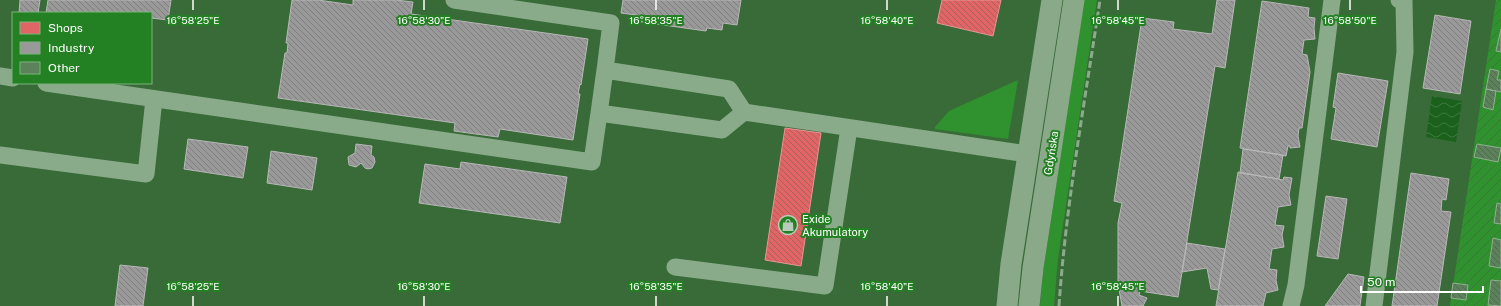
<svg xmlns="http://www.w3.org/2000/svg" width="1501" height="306" font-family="'Public Sans',sans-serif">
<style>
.grass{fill:#30922f}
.garden{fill:url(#garden-furrows)}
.water{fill:url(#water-waves)}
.shops{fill:url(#shops-back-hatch);stroke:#e99494}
.industry{fill:url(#industry-back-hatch);stroke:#b8b8b8}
.building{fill:url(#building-back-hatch);stroke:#91b091}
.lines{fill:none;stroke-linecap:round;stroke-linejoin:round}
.minor{stroke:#8aab8a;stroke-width:17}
.major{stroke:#89a988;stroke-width:21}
.rail{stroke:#8cab8c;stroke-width:3;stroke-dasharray:7 3;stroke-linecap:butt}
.ticks{fill:none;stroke:#fff;stroke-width:1.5}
.labels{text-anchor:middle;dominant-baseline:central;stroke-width:4;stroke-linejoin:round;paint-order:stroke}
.street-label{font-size:11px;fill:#fff;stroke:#238023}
.poi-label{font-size:11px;fill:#fff;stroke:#238023;text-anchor:start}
.ticks-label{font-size:10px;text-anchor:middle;fill:#fff;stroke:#238023;stroke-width:4;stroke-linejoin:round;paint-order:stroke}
</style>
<defs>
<pattern id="garden-furrows" width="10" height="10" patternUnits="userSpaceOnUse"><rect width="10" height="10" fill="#30922f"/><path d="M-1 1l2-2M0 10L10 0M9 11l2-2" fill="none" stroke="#3b763b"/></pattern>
<pattern id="water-waves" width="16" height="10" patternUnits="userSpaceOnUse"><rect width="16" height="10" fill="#1b611c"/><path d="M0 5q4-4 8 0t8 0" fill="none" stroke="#3d793e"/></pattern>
<pattern id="shops-back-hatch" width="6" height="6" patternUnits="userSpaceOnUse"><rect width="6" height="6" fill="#e06666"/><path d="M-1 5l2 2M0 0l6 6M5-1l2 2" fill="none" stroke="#ac5d5d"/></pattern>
<pattern id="industry-back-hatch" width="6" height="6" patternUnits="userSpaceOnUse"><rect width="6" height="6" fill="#999"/><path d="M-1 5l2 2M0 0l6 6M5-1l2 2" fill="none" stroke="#7e7e7e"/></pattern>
<pattern id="building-back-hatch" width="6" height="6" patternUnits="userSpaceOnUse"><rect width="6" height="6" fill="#5b825a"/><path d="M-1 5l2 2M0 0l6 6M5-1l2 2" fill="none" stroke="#546753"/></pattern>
</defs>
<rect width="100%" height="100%" fill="#386b38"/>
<path class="grass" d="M 1084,0 L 1097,0 L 1058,259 L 1054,306 L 1040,306 L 1043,273 Z
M 1018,80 L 1008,139 L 935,129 L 935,127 L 949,111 Z"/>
<path class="garden" d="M 1496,0 L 1501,0 L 1501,306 L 1450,306 Z"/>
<path class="water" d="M 1432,96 L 1462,101 L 1456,142 L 1426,137 Z"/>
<path class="shops" d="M 942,0 L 1001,0 L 993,36 L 937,23 Z
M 785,128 L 821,133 L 801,266 L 765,260 Z"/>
<path class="industry" d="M 20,0 L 40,0 L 38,13 L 19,13 Z
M 48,0 L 171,0 L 168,20 L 151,18 L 151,20 L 151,13 L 46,13 Z
M 292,0 L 318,0 L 353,5 L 353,0 L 396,0 L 413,2 L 411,14 L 588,39 L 581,85 L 580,84 L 578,94 L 580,94 L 573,140 L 500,129 L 498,137 L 454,131 L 455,123 L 278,98 L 285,53 L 287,53 L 288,43 L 286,43 Z
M 623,0 L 741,0 L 737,25 L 723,23 L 722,30 L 707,28 L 706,31 L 635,21 L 636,15 L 621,13 Z
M 1217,0 L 1235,0 L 1225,68 L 1215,66 L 1178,297 L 1140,291 L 1139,295 L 1147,298 L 1143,306 L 1122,306 L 1118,284 L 1118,223 L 1122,203 L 1114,201 L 1142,18 L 1174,22 L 1173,29 L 1212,34 Z
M 1262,1 L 1309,8 L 1308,17 L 1315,18 L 1314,28 L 1315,39 L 1304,40 L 1302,54 L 1307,55 L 1310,72 L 1302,128 L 1299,128 L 1298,136 L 1300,147 L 1290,148 L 1290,146 L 1288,146 L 1286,156 L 1240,148 Z
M 1435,15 L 1471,21 L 1460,94 L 1423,88 Z
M 1338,73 L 1388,81 L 1377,147 L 1331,139 L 1336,108 L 1333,107 Z
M 188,139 L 248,147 L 243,178 L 184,169 Z
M 356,144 L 372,146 L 371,155 L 374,157 L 375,162 L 372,168 L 368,169 L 365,168 L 361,163 L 356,167 L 349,165 L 348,157 L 355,153 Z
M 1243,149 L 1283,155 L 1279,179 L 1240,173 Z
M 271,151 L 317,158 L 312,190 L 267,183 Z
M 461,162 L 567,177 L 560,223 L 419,203 L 425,164 L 460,169 Z
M 1238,172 L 1283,180 L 1284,177 L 1292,178 L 1289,195 L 1291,205 L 1278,207 L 1275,225 L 1284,226 L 1282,235 L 1284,247 L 1272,249 L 1269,269 L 1277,270 L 1276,280 L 1278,290 L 1266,293 L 1263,306 L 1216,306 Z
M 1411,173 L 1449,179 L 1446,200 L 1442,199 L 1441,211 L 1451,212 L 1437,306 L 1392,306 Z
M 1326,196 L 1347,199 L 1338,259 L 1317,256 Z
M 1187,243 L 1225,249 L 1218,290 L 1211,289 L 1207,268 L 1182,272 Z
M 120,265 L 148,268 L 143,306 L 115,306 Z
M 1348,274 L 1364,277 L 1360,306 L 1325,306 Z"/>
<path class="building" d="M 1501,29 L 1501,52 L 1496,51 Z
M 1490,69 L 1499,71 L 1497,80 L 1501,80 L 1501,92 L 1486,89 Z
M 1486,89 L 1496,91 L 1493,110 L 1483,107 Z
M 1477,144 L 1501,148 L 1498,162 L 1474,157 Z
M 1497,203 L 1501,204 L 1501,224 L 1494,223 Z
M 1493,238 L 1501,240 L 1501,268 L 1489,266 Z
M 1491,280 L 1501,281 L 1501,306 L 1488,305 Z
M 1453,283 L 1468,285 L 1466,300 L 1451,298 Z"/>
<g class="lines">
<path class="minor" d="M 454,0 L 611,23 L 605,70
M 0,76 L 13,78
M 46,83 L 592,162 L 599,113
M 744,112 L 729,89 L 605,70 L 599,113 L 722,130 L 744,112 L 1027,154
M 0,155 L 146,174 L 154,99
M 675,267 L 825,286 L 849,128
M 1291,306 L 1296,285 L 1332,0
M 1374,306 L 1405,52 L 1404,1 L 1399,0"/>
<path class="major" d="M 1007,306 L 1011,264 L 1052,0
M 1029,306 L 1033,268 L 1074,0"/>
<path class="rail" d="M 1059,306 C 1066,203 1085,101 1100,0"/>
</g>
<path class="ticks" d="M 193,0 L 193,10M 424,0 L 424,10M 656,0 L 656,10M 887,0 L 887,10M 1118,0 L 1118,10M 1350,0 L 1350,10M 193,296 L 193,306M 424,296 L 424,306M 656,296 L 656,306M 887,296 L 887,306M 1118,296 L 1118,306"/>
<defs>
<g id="shop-ring" transform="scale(1)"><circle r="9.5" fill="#238023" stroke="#b9cbb9" stroke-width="1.5"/><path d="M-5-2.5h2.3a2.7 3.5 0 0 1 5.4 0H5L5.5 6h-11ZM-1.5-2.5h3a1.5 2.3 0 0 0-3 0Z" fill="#b9cbb9"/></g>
</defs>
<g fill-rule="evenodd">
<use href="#shop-ring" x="788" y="225"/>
</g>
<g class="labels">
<g class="street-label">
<text transform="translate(1051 153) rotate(-81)">Gdyńska</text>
</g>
<g class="poi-label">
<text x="802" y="219">Exide<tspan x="802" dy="13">Akumulatory</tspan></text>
</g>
</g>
<g class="ticks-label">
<text x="193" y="24">16°58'25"E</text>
<text x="424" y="24">16°58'30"E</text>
<text x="656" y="24">16°58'35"E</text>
<text x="887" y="24">16°58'40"E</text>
<text x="1118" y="24">16°58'45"E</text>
<text x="1350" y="24">16°58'50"E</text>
<text x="193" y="290">16°58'25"E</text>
<text x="424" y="290">16°58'30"E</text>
<text x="656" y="290">16°58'35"E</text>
<text x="887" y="290">16°58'40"E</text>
<text x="1118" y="290">16°58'45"E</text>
</g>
<rect x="12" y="12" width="140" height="72" fill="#238023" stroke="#7bb37b"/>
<rect x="20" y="22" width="20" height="12" fill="#e06666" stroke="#7bb37b"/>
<text x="48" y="32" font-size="12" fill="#ffffff">Shops</text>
<rect x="20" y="42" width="20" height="12" fill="#999999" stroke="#7bb37b"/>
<text x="48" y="52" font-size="12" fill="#ffffff">Industry</text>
<rect x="20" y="62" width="20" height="12" fill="#5b825a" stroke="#7bb37b"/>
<text x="48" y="72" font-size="12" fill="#ffffff">Other</text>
<path d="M1361 286v6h122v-6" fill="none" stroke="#ffffff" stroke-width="2"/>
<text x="1367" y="286" font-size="12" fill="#ffffff" stroke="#238023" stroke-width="3" paint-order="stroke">50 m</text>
</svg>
